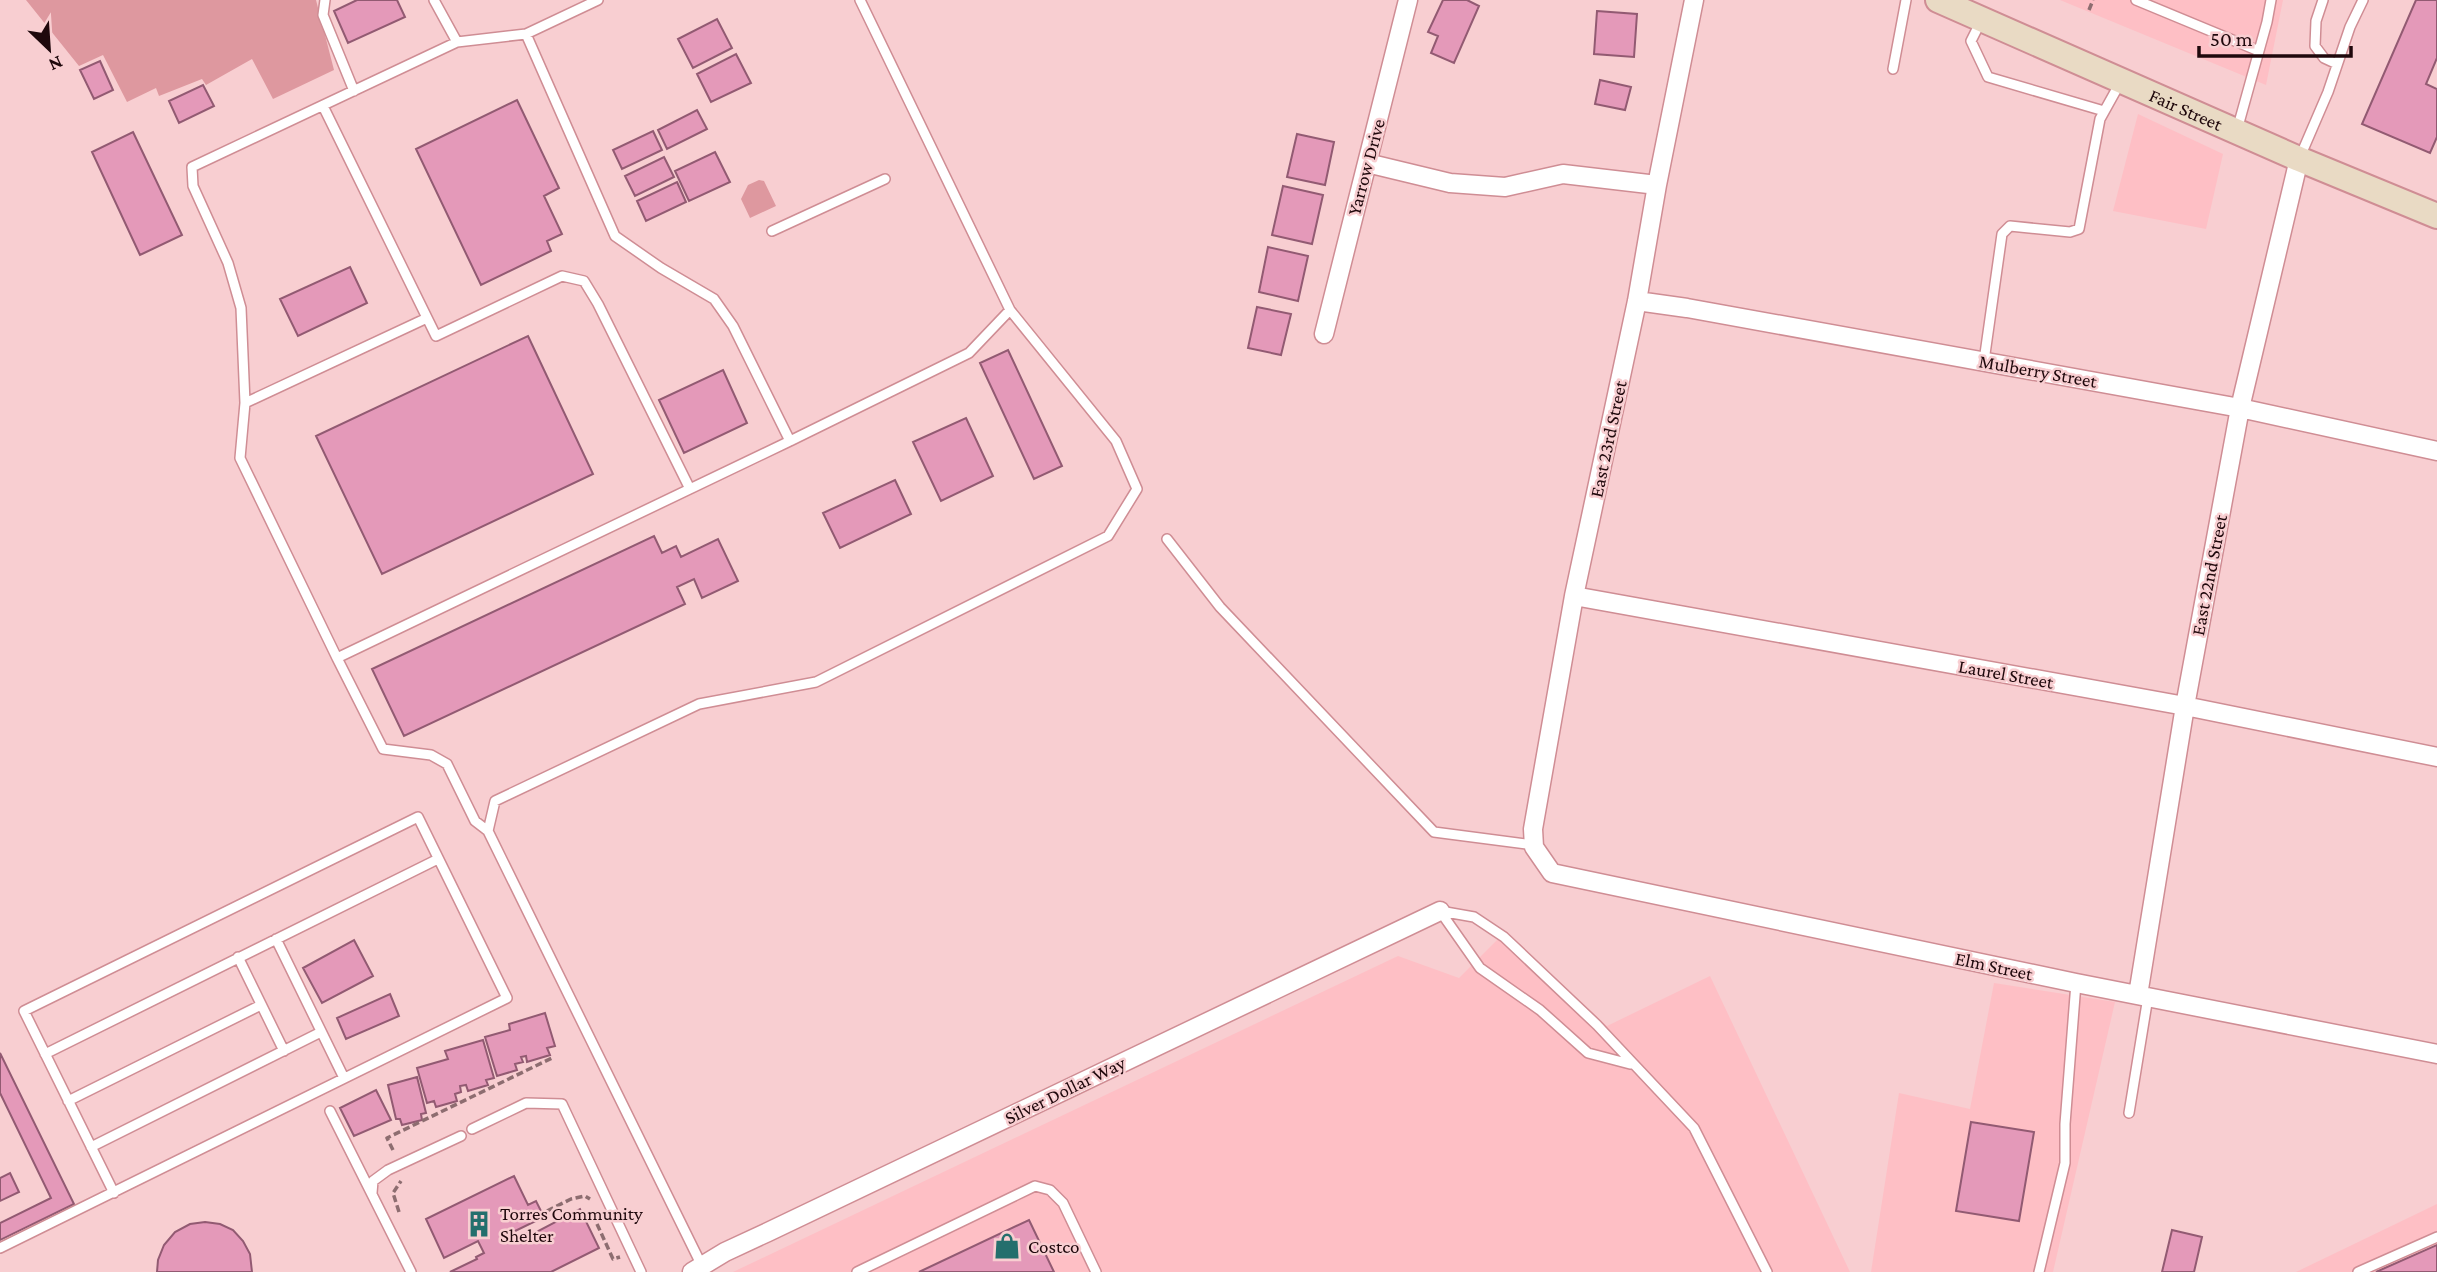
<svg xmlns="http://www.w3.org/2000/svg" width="2437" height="1272" font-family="'Crimson Pro',serif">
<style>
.built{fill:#febfc5}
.green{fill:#de989f}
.building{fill:#e499b9;stroke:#925a72;stroke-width:2}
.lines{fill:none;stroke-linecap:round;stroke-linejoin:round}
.lane-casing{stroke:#cf8d94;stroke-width:12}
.street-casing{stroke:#cf8d94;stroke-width:21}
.secondary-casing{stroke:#cf8d94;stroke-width:28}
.path{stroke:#8d6d70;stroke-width:3.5;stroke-dasharray:7 3.5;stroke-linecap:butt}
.lane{stroke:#fff;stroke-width:9}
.street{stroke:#fff;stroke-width:18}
.secondary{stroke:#e9dac4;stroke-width:24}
.labels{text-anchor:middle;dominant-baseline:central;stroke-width:5;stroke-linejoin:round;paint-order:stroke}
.street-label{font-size:19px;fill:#1f080c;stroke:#f8ced1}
.poi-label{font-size:19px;fill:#1f080c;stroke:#f8ced1;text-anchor:start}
</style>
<rect width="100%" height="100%" fill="#f8ced1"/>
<path class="built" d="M 2060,0 L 2283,0 L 2266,85 Z
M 2138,114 L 2223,154 L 2206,229 L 2113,211 Z
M 1506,931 L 1607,1026 L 1710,976 L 1850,1272 L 733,1272 L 1398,956 L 1459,978 Z
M 1994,983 L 2115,1002 L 2053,1272 L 1871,1272 L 1899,1093 L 1970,1109 Z
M 2437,1204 L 2437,1272 L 2296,1272 Z"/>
<path class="green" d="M 26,0 L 316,0 L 334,70 L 273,99 L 252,59 L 206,85 L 202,79 L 159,96 L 156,88 L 127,102 L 103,55 L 79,66 Z
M 759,180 L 764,181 L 776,206 L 750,218 L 741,199 L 748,185 Z"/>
<path class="building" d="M 357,0 L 397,0 L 405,17 L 348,43 L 334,11 Z
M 1443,0 L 1467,0 L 1479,6 L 1454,63 L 1431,53 L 1438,36 L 1428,32 Z
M 2416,0 L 2437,0 L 2437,58 L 2426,84 L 2437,89 L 2437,137 L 2430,153 L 2362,124 Z
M 1597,11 L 1637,14 L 1634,57 L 1594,54 Z
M 717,19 L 732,48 L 693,68 L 678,39 Z
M 736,54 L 751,83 L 711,102 L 697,74 Z
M 100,61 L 113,90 L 94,99 L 80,70 Z
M 1600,80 L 1631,87 L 1625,110 L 1595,104 Z
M 203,85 L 214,106 L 179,123 L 169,101 Z
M 517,100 L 559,188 L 544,196 L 562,234 L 547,241 L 551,251 L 481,285 L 416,149 Z
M 697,110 L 707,129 L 667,149 L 658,130 Z
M 653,131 L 662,150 L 622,169 L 613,150 Z
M 133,132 L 182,235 L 140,255 L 92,152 Z
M 1297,134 L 1334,142 L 1325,185 L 1287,177 Z
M 715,152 L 730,182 L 689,201 L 675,171 Z
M 664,157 L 674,177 L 635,196 L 625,176 Z
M 677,182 L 686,202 L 646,221 L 637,201 Z
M 1283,186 L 1323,195 L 1312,244 L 1272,235 Z
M 1268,247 L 1308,256 L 1298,301 L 1259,292 Z
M 350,267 L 367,303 L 298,336 L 280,299 Z
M 1257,307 L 1291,314 L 1281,355 L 1248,348 Z
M 528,336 L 593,474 L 382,574 L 316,436 Z
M 1008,350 L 1062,466 L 1034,479 L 980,363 Z
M 723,370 L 747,423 L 684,453 L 659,400 Z
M 966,418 L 993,476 L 941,501 L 913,442 Z
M 895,480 L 911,514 L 840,548 L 823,513 Z
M 654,536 L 662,553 L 676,546 L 681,557 L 718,539 L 738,581 L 702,598 L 694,579 L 677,587 L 685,604 L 404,736 L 372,669 Z
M 354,940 L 373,976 L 322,1003 L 303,968 Z
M 390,994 L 399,1016 L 346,1039 L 337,1018 Z
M 545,1013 L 555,1046 L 547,1048 L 550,1055 L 527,1062 L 526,1056 L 521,1057 L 523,1062 L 515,1064 L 517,1070 L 497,1076 L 485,1037 L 510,1030 L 509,1024 Z
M 483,1040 L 494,1078 L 486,1080 L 488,1085 L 468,1091 L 466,1085 L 460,1086 L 461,1092 L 455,1094 L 457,1101 L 436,1107 L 434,1101 L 427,1103 L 417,1068 L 448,1059 L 445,1051 Z
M 0,1053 L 74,1204 L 0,1240 L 0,1223 L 51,1198 L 0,1093 Z
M 417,1077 L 426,1113 L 421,1114 L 422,1120 L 402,1125 L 400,1119 L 396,1119 L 388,1085 Z
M 376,1090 L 391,1120 L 354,1136 L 340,1108 Z
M 1971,1122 L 2034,1132 L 2019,1221 L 1956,1211 Z
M 10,1173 L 19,1192 L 0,1201 L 0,1178 Z
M 514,1176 L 528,1205 L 536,1201 L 544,1217 L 515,1231 L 518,1237 L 527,1233 L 529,1236 L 580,1209 L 599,1248 L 551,1272 L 450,1272 L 477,1259 L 476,1257 L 484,1253 L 478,1241 L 444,1258 L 426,1219 Z
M 1029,1220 L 1054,1272 L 919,1272 Z
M 205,1222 L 220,1224 L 233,1230 L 243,1241 L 250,1254 L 252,1272 L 157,1272 L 158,1260 L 164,1245 L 175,1232 L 190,1224 Z
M 2172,1230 L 2202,1237 L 2194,1272 L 2162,1272 Z
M 2437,1245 L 2437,1272 L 2376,1272 Z"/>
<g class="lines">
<g class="lane-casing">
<path id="lane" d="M 325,0 L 323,15 L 354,91
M 434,0 L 457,42
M 2136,0 L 2259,51
M 2323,0 L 2316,21 L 2315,46 L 2324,58 L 2337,64
M 1981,21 L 1971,41 L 1988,77 L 2104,111
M 526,34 L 615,236 L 661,268 L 714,299 L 733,326 L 790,441 L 337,658 L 240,458 L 245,403 L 241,308 L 228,263 L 193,186 L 192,167 L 457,42 L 526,34 L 598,0
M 1893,69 L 1906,0
M 323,106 L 436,336 L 562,276 L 584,281 L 598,304 L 690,489
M 2237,130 L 2267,22 L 2271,0
M 2300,157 L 2328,92 L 2350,27 L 2363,0
M 772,231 L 885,179
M 1984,361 L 2002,234 L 2010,226 L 2070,232 L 2079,229 L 2100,119 L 2120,83
M 245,403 L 427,318
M 790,441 L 969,353 L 1010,310
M 1167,539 L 1220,607 L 1434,832 L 1534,845
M 337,658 L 383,749 L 431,755 L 447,764 L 475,821 L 488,831
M 1440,911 L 1474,917 L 1504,937 L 1597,1025 L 1694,1128 L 1767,1272
M 1440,911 L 1480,968 L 1540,1010 L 1588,1053 L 1630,1064
M 276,939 L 344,1078
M 238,957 L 284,1051
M 45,1054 L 438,859
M 68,1101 L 261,1005
M 330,1111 L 411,1272
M 2129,1113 L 2148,997
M 472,1129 L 526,1103 L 562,1104 L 641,1272
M 91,1147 L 321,1032
M 372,1193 L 373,1181 L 388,1170 L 461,1136
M 0,1248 L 507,998 L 418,817 L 24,1011 L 114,1193
M 702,1266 L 488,831 L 495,801 L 699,704 L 816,682 L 1108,536 L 1137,489 L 1116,441 L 1010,310 L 860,0
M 857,1272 L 1035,1186 L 1050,1190 L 1063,1203 L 1096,1272
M 2039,1272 L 2065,1163 L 2065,1124 L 2076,983
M 2358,1272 L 2437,1237"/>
</g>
<g class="street-casing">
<path id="street" d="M 1694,0 L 1657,185 L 1637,301 L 1574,596 L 1533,829 L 1534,847 L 1552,873 L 2076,983 L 2437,1054
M 1367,163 L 1450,183 L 1505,187 L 1563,174 L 1657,185
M 1637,301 L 1687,308 L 2240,408 L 2437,451
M 1324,334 L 1408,0
M 1574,596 L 2185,706 L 2437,757
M 2138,995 L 2185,706 L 2240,408 L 2299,159
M 692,1272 L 725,1252 L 768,1232 L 1440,911"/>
</g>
<g class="secondary-casing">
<g id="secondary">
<path id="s1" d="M 1938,0 L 2299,159 L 2437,216"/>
</g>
</g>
<path class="path" d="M 2089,10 L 2093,0
M 393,1150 L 387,1138 L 554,1057
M 547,1211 L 571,1199 L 585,1196 L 590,1199
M 399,1212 L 393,1193 L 401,1181
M 597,1224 L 613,1259 L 620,1257"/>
<use href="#lane" class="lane"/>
<use href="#street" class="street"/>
<use href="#secondary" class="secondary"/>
</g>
<defs>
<g id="building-bare" transform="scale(2.1)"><path d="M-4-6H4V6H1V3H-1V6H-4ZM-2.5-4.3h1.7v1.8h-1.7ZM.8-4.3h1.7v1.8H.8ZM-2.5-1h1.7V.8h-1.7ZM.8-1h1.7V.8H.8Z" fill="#246f6d" stroke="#f8ced1" stroke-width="2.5" paint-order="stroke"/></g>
<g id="shop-bare" transform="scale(2.1)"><path d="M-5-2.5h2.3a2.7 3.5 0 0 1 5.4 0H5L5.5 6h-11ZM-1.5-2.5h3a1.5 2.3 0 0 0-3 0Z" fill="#246f6d" stroke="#f8ced1" stroke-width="2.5" paint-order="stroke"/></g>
</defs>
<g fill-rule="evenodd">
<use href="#building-bare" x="479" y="1224"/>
<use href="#shop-bare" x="1007" y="1246"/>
</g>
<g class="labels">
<g class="street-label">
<text stroke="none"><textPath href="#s1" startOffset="271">Fair Street</textPath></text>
<text transform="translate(1366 167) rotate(-75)">Yarrow Drive</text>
<text transform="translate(2038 371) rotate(10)">Mulberry Street</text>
<text transform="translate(1608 439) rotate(-78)">East 23rd Street</text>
<text transform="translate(2209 575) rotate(-79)">East 22nd Street</text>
<text transform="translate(2006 674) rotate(10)">Laurel Street</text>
<text transform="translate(1994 966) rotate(12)">Elm Street</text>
<text transform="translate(1065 1090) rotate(-26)">Silver Dollar Way</text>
</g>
<g class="poi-label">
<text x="500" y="1213">Torres Community<tspan x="500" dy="22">Shelter</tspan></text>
<text x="1028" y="1246">Costco</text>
</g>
</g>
<g transform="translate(49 49) rotate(155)" stroke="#f8ced1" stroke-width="5" paint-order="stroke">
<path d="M0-5L12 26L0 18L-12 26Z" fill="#1f080c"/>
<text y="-10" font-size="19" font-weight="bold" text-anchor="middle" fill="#1f080c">N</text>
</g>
<path d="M2199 46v10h152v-10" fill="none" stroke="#1f080c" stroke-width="3.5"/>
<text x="2210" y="46" font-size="21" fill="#1f080c" stroke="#f8ced1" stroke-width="5" paint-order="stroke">50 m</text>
</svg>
